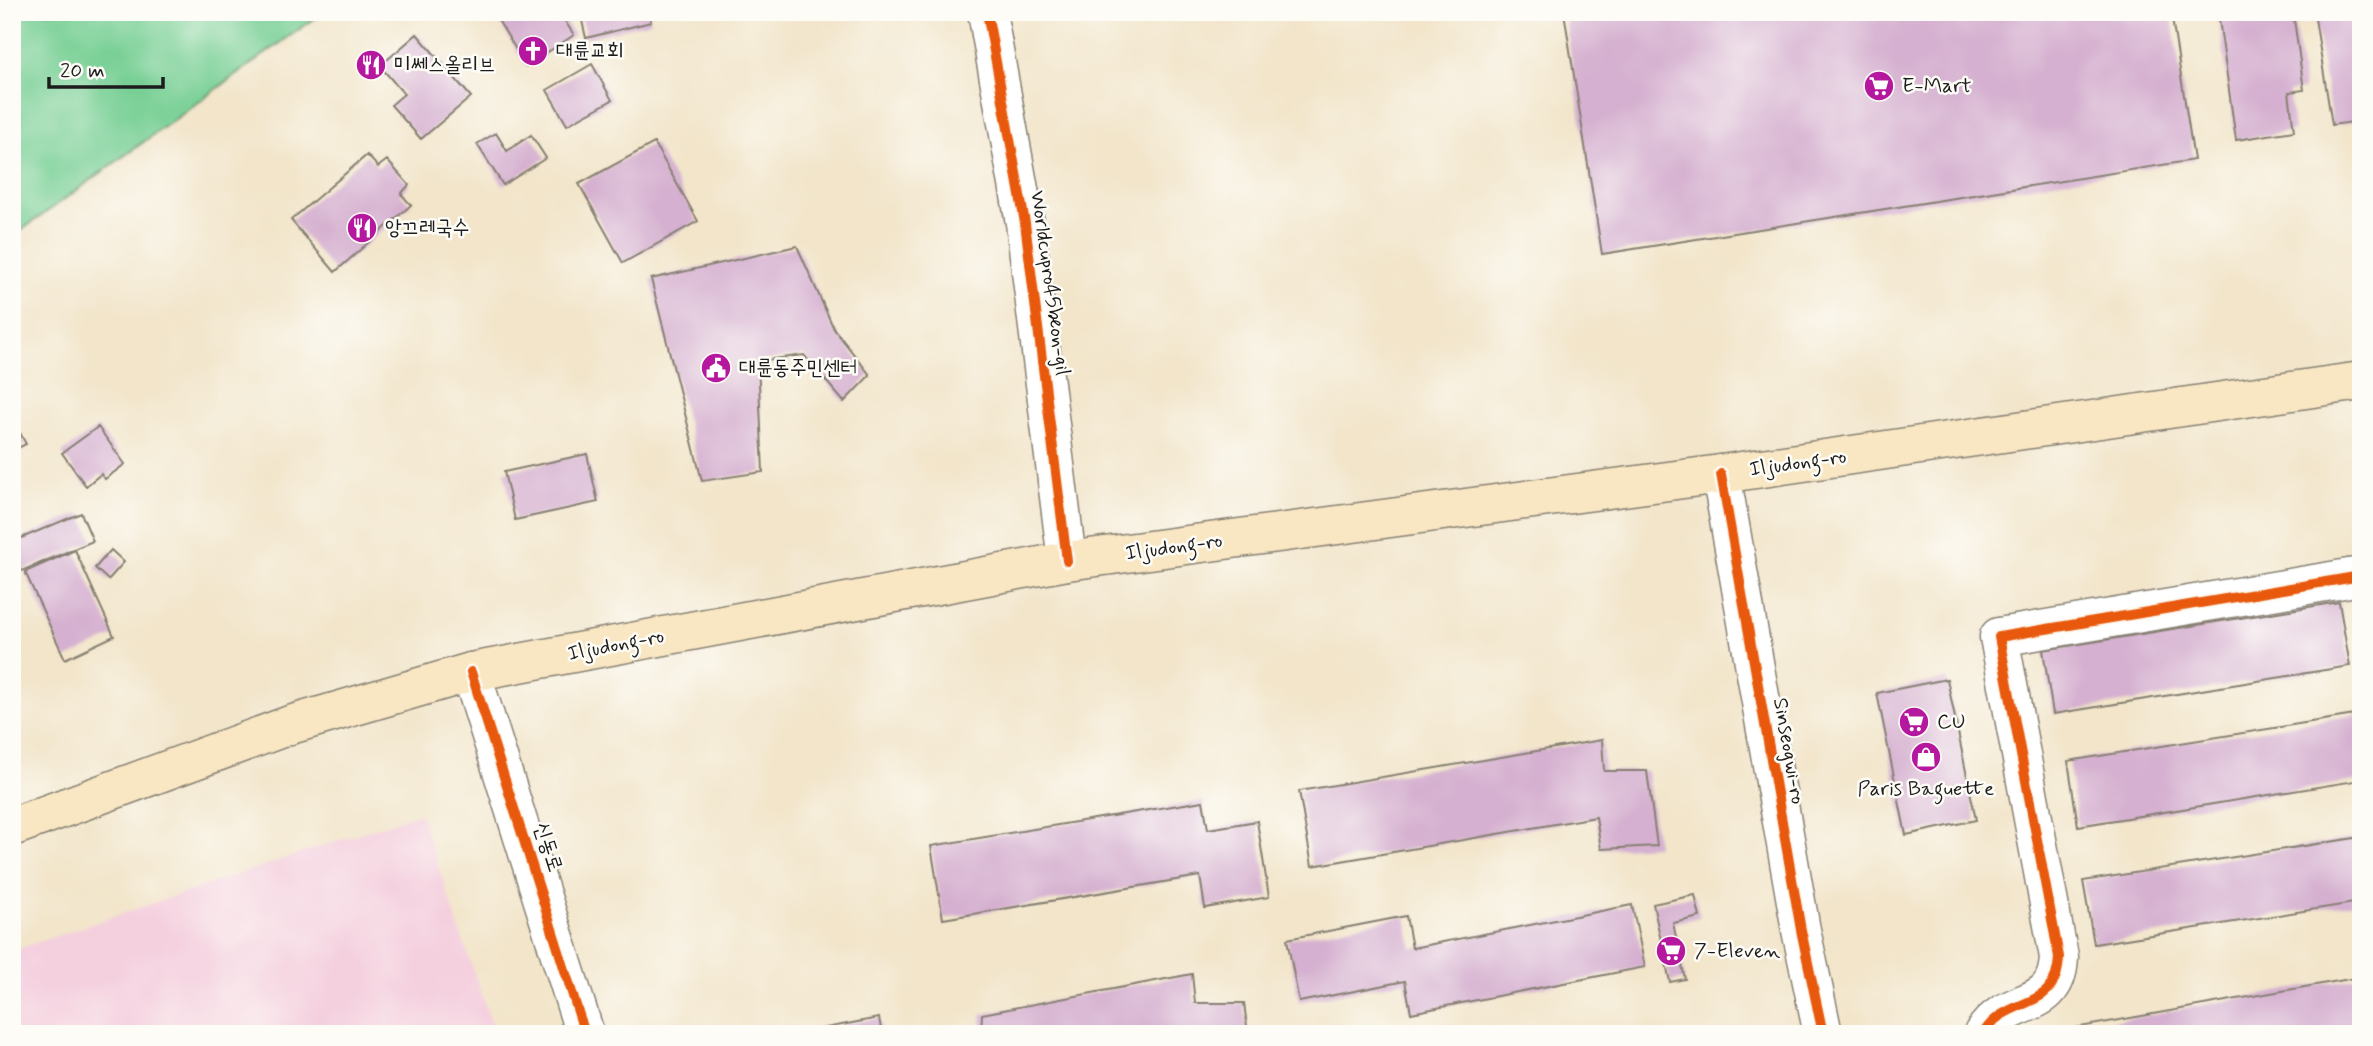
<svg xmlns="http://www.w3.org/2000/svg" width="2373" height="1046" font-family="Mynerve,'Poor Story',sans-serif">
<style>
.built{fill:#f4cfde}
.green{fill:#77cf94;stroke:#4a7658;stroke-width:2}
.building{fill:#d5b0d0}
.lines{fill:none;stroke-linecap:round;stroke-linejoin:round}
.minor-casing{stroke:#878073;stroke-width:41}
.tertiary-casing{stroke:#878073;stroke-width:41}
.secondary-casing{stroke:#878073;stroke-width:41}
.minor{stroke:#fff;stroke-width:38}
.tertiary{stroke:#fff;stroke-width:38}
.secondary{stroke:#f9e7c3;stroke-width:38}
.cycleway-casing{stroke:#fdfcf7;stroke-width:15}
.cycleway{stroke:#e8590c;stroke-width:10}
.labels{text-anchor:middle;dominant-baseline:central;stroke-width:5;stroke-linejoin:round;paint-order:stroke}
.poi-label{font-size:21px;fill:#1c1c1c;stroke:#fdfcf7;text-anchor:start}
.street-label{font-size:21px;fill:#1c1c1c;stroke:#fdfcf7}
</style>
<rect width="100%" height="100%" fill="#fdfcf7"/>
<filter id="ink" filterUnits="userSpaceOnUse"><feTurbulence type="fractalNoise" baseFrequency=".0143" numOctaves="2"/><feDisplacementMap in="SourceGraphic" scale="14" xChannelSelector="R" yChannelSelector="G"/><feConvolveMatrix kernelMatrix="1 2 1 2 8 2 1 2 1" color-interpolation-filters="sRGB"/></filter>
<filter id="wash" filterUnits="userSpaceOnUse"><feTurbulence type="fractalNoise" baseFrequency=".00686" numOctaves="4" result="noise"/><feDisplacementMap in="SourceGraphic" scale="28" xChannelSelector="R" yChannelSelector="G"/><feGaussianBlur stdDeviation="1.57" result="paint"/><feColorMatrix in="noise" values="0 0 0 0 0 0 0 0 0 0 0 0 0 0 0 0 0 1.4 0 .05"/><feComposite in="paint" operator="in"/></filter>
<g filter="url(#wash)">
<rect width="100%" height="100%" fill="#f2e5ca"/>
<path class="built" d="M 420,813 L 495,1034 L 12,1034 L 12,951 Z"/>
<path class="green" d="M 12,12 L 323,12 L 12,237 Z"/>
<g id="blocks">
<path class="building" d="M 493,12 L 559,12 L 574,35 L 526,66 Z
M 580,12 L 649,12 L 651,22 L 586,38 Z
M 1564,12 L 2171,12 L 2194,160 L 1602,254 Z
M 2218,12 L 2293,12 L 2304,90 L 2289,92 L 2294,131 L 2236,140 Z
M 2314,12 L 2361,12 L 2361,121 L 2332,125 Z
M 417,34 L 471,97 L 421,139 L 391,105 L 404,94 L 380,66 Z
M 592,64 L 612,100 L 567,125 L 547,90 Z
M 496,133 L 507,151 L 531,135 L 546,158 L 503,185 L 477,144 Z
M 654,143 L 698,221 L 623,263 L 579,184 Z
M 367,155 L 378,167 L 387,160 L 409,185 L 401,194 L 411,205 L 335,272 L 291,220 Z
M 797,246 L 834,329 L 870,375 L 844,402 L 804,355 L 758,361 L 763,472 L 702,481 L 651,279 Z
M 12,418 L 26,444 L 12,451 Z
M 98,427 L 125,464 L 105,479 L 101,474 L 86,486 L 62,453 Z
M 587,454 L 598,502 L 515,520 L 504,472 Z
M 81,513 L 93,541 L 12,575 L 12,542 Z
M 75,550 L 114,636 L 65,659 L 25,572 Z
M 111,550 L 124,562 L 108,580 L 95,568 Z
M 2339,602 L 2350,666 L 2053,714 L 2043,650 Z
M 1947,679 L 1976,820 L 1906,835 L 1877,693 Z
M 2361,714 L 2361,780 L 2078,826 L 2068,761 Z
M 1602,740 L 1604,771 L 1647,771 L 1657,846 L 1601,849 L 1596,817 L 1312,866 L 1299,791 Z
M 1203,801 L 1208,829 L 1257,821 L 1269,897 L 1205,908 L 1200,876 L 943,919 L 931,846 Z
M 2361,837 L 2361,902 L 2094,944 L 2083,881 Z
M 1695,895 L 1700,917 L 1673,923 L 1685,979 L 1670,982 L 1653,904 Z
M 1632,905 L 1645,967 L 1411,1013 L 1405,981 L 1299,1002 L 1287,939 L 1406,916 L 1412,948 Z
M 1192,974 L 1195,1003 L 1244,1003 L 1248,1034 L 981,1034 L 982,1014 Z
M 2361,977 L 2361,1034 L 2052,1034 L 2052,1032 Z
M 879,1018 L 882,1034 L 804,1034 L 804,1032 Z"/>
</g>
</g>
<g filter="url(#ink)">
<use href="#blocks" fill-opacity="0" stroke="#878073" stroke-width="2"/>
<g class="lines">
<g class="minor-casing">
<path id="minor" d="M 987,12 L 1025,223 L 1067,561
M 471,672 L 585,1034
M 1983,1034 C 2008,993 2057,1014 2059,957 L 1999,637 L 2361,576"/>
</g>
<g class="tertiary-casing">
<path id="tertiary" d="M 1721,474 L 1801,930 L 1823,1034"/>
</g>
<g class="secondary-casing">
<path id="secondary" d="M 12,827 L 290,725 L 471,672 L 1067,561 L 1721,474 L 2361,381"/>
</g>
<use href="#minor" class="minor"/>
<use href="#tertiary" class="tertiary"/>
<use href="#secondary" class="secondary"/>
<g class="cycleway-casing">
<path id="cycleway" d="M 987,12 L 1025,223 L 1067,561
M 1721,474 L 1801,930 L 1823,1034
M 471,672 L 585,1034
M 1983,1034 C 2008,993 2057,1014 2059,957 L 1999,637 L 2361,576"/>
</g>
<use href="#cycleway" class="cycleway"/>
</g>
</g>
<defs>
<g id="church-disc" transform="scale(1.575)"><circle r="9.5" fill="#b5179e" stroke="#fdfcf7"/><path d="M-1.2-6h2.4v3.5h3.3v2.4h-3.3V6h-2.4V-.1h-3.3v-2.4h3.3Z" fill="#fff"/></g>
<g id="restaurant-disc" transform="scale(1.575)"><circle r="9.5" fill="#b5179e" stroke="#fdfcf7"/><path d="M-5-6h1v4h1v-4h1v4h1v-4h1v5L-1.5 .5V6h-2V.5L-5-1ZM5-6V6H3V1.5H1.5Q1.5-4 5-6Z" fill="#fff"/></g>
<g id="supermarket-disc" transform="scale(1.575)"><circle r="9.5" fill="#b5179e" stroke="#fdfcf7"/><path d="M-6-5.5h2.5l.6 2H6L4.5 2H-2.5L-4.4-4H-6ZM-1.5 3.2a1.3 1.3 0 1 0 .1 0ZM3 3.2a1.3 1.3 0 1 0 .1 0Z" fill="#fff"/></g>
<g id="civic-disc" transform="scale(1.575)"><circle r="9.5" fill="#b5179e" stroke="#fdfcf7"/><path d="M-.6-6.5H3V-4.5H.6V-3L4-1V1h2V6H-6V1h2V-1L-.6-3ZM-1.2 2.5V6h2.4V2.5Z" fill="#fff"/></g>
<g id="shop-disc" transform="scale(1.575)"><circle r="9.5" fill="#b5179e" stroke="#fdfcf7"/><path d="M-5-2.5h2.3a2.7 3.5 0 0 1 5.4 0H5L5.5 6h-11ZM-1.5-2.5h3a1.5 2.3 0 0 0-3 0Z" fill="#fff"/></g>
</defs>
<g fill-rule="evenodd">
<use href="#church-disc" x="533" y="51"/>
<use href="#restaurant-disc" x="371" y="65"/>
<use href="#supermarket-disc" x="1879" y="86"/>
<use href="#restaurant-disc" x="362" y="228"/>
<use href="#civic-disc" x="716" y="368"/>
<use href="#supermarket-disc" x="1914" y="722"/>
<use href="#shop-disc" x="1926" y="757"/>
<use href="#supermarket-disc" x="1671" y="951"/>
</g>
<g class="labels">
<g class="poi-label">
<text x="556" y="51">대륜교회</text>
<text x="394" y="65">미쎄스올리브</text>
<text x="1902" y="86">E-Mart</text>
<text x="385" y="228">앙끄레국수</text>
<text x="739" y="368">대륜동주민센터</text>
<text x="1937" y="722">CU</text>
<text x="1926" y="789" text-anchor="middle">Paris Baguette</text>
<text x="1694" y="951">7-Eleven</text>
</g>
<g class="street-label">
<text transform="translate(1050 283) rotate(82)">Worldcupro45beon-gil</text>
<text transform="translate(1798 463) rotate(-8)">Iljudong-ro</text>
<text transform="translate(1174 547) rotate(-8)">Iljudong-ro</text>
<text transform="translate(616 645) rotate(-11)">Iljudong-ro</text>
<text transform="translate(1789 751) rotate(80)">Sinseogwi-ro</text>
<text transform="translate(548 847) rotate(72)">신동로</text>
</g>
</g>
<rect width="2373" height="1046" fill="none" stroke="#fdfcf7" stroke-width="42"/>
<path d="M49 77v10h114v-10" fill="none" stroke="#1c1c1c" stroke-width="3.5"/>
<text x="60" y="77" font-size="21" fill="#1c1c1c" stroke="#fdfcf7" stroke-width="5" paint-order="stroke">20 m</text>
</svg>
